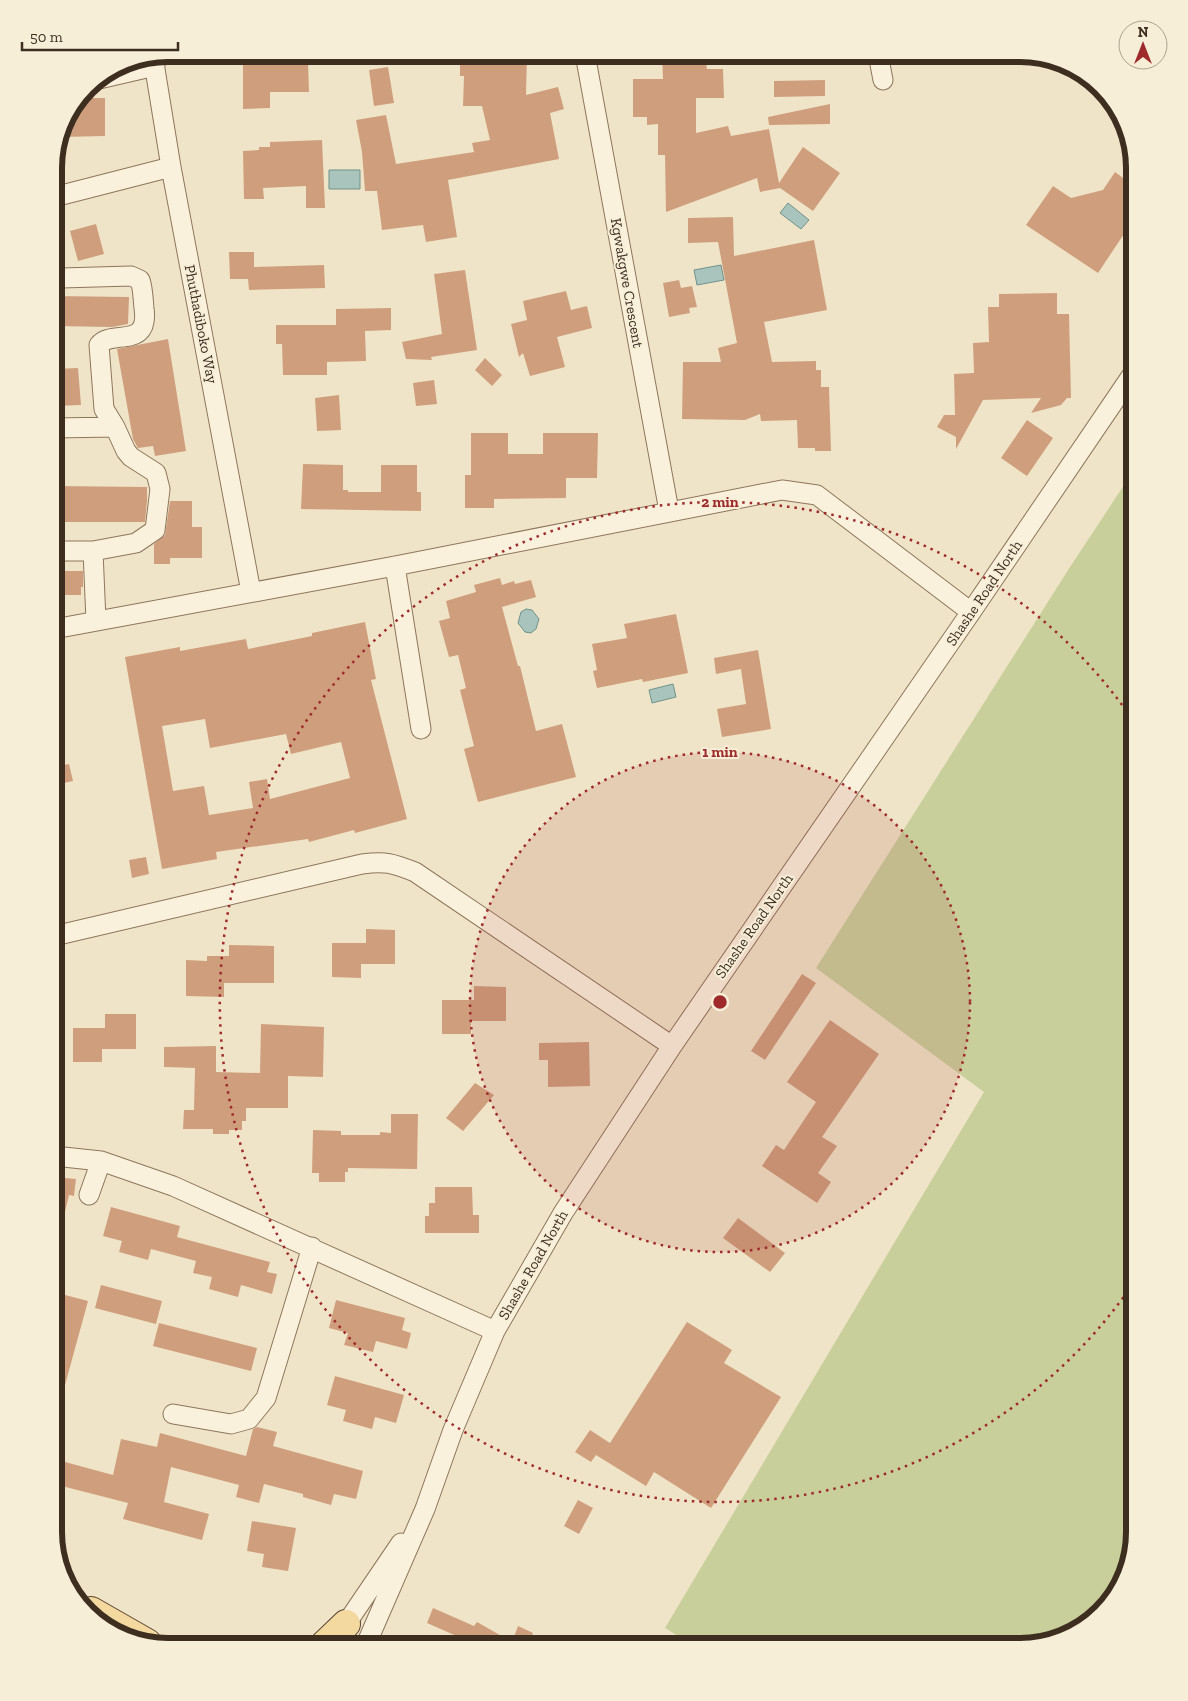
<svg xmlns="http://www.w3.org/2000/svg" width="1188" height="1701" font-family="'Zilla Slab',serif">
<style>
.green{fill:#c9cf9b}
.water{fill:#a9c4bc;stroke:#6f938a}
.building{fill:#cf9f7d;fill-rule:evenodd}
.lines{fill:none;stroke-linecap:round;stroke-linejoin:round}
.minor-casing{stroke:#8d765c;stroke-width:21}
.primary-casing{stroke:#5b4430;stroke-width:30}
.minor{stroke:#faf1dc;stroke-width:19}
.primary{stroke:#f3d9a0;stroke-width:28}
.ring{fill:none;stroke:#9e2a2b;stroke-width:2.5;stroke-dasharray:2.5 5}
.labels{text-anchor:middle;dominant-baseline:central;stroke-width:4;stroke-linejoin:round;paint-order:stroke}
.street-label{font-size:15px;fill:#3d2e20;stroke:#f7eed8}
.rim{fill:none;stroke:#3d2e20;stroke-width:6}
.centre{fill:#9e2a2b;stroke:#f7eed8;stroke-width:2.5}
.ring-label{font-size:15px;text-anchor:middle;font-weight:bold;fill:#9e2a2b;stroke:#f7eed8;stroke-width:4;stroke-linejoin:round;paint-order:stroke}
</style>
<rect width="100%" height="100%" fill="#f0e4c8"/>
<path class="green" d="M 1134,470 L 1134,1532 L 1119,1590 L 1076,1632 L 1019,1647 L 696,1647 L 665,1628 L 984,1092 L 816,968 L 1070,567 Z"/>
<path class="water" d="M 329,170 L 360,170 L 360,189 L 329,189 Z
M 788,203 L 809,220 L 801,229 L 780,213 Z
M 721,265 L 724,280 L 697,285 L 694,270 Z
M 526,609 L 532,610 L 539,619 L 536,629 L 531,633 L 525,632 L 518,623 L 521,612 Z
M 673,684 L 676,697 L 652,703 L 649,690 Z"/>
<path class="building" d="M 500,54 L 527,54 L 526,95 L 558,87 L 564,109 L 550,113 L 559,159 L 448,180 L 457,237 L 426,242 L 423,225 L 382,230 L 377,191 L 365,191 L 362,152 L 356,120 L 386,115 L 396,164 L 474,152 L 472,143 L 490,140 L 482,106 L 463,106 L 464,76 L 460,76 L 460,55 L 500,56 Z
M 662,54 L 704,54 L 707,69 L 723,69 L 724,98 L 696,98 L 696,133 L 728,126 L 731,136 L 769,129 L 779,183 L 803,147 L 840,173 L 813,211 L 780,188 L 760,192 L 757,178 L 666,212 L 665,155 L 658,155 L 658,124 L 647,125 L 647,117 L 633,117 L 633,79 L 663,79 Z
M 243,61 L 308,61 L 309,92 L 270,92 L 270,108 L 243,109 Z
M 388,67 L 394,103 L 374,106 L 369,70 Z
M 825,80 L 825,96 L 774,97 L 774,81 Z
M 80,98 L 105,98 L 105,136 L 60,137 L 63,125 Z
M 830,104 L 830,124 L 769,125 L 768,117 Z
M 322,140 L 325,208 L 306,208 L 306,186 L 263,188 L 264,199 L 244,199 L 243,151 L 259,150 L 259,147 L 270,147 L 270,142 Z
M 1115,172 L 1134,186 L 1134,219 L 1098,273 L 1026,225 L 1053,186 L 1071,198 L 1103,190 Z
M 733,217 L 734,256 L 814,240 L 827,310 L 764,322 L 772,362 L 816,361 L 816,370 L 821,370 L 821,387 L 829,387 L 831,451 L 815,451 L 815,448 L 798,448 L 797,420 L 761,421 L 760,414 L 745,420 L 682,419 L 683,362 L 721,362 L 718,348 L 737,343 L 718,242 L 688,243 L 688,218 Z
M 96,224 L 104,254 L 78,261 L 70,231 Z
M 229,252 L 254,252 L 254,267 L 324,265 L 325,288 L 249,290 L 248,279 L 230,279 Z
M 465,270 L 477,350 L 431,357 L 432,360 L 406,359 L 402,342 L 442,334 L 434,274 Z
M 679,280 L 681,288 L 692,286 L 697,307 L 689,308 L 690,313 L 669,317 L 663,283 Z
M 566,291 L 571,310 L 587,306 L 592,328 L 557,337 L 565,367 L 530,376 L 523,353 L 519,357 L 511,324 L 527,320 L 523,301 Z
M 1057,293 L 1057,314 L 1069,314 L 1071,398 L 1067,398 L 1061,405 L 1031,413 L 1041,398 L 983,400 L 956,449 L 956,437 L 937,427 L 944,415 L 955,415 L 954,374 L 974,373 L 973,343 L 989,342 L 988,307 L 999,307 L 999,294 Z
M 54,296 L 129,297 L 128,324 L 112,327 L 54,326 Z
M 391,308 L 391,330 L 365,331 L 366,361 L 327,362 L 327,375 L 283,375 L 282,344 L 276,344 L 276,325 L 336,325 L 336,309 Z
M 168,339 L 186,451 L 155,456 L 153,446 L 138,448 L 133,439 L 117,349 Z
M 485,358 L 502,375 L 492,386 L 475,370 Z
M 78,368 L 81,405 L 54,406 L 54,369 Z
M 434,380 L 437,404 L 416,406 L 413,383 Z
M 339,395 L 341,430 L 317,431 L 315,398 Z
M 1027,420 L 1053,438 L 1027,476 L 1001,458 Z
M 471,433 L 508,433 L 508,454 L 543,454 L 543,433 L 598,433 L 597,478 L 566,478 L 566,498 L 494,499 L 494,508 L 465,508 L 465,475 L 471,475 Z
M 303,464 L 343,465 L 343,490 L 348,490 L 348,492 L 381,492 L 381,465 L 417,465 L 417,492 L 421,492 L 421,511 L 301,509 Z
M 54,486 L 147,487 L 147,501 L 145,522 L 61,522 L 61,504 L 54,504 Z
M 170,501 L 192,501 L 192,527 L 202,527 L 202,558 L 170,558 L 170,564 L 154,564 L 154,544 L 165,535 Z
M 54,571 L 83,571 L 83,587 L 81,587 L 81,595 L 63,595 L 63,587 L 54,587 Z
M 500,578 L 502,585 L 514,581 L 515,584 L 531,580 L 536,597 L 502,607 L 518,666 L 520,666 L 536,731 L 562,724 L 576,777 L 478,802 L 464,749 L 474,746 L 460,690 L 466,688 L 458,655 L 449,657 L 439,621 L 450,618 L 446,601 L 476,592 L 474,585 Z
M 676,614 L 688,673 L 643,682 L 642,679 L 597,688 L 593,671 L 597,670 L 592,644 L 627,638 L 624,624 Z
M 365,622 L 376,679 L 371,680 L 407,819 L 355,833 L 354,830 L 309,842 L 308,839 L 216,852 L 217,859 L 162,869 L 125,657 L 180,647 L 180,651 L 246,639 L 248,649 L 312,636 L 312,633 ZM 205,719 L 210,748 L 286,734 L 291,754 L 341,742 L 350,778 L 270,799 L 267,779 L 249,782 L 253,808 L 209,815 L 204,786 L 173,791 L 162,726 Z
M 758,650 L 771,729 L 722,737 L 717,709 L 746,704 L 741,669 L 716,674 L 714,658 Z
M 69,764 L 73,781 L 54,785 L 54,767 Z
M 146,857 L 149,874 L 132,878 L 129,860 Z
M 366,929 L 395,930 L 395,964 L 361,964 L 361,978 L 332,977 L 332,943 L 366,943 Z
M 229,945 L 274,946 L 274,983 L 224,983 L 224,997 L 186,996 L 186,960 L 207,961 L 207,956 L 229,956 Z
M 802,974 L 816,983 L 765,1060 L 751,1051 Z
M 474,986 L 506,987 L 506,1021 L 471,1021 L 471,1034 L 442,1034 L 442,1000 L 474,1000 Z
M 105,1014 L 136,1014 L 136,1049 L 102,1049 L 102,1062 L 73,1062 L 73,1028 L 105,1028 Z
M 830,1020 L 879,1054 L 822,1137 L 837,1146 L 818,1173 L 831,1182 L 817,1203 L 762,1166 L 776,1145 L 784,1150 L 816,1102 L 787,1082 Z
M 261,1024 L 324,1027 L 323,1077 L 288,1076 L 288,1108 L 246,1108 L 246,1121 L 242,1121 L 242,1130 L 229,1130 L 229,1134 L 213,1134 L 213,1129 L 183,1129 L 184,1110 L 194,1110 L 195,1068 L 164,1067 L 164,1047 L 216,1046 L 216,1072 L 260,1073 Z
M 589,1042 L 590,1086 L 548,1087 L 548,1060 L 539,1060 L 539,1043 Z
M 475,1083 L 494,1095 L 463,1131 L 446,1118 Z
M 391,1114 L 418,1114 L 417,1169 L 348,1168 L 348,1172 L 345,1172 L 345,1182 L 319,1182 L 319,1173 L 312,1173 L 313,1130 L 341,1131 L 341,1135 L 380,1135 L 380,1132 L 391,1133 Z
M 54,1177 L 76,1179 L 74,1196 L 69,1195 L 60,1233 L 54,1232 Z
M 435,1187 L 472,1187 L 473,1215 L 479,1215 L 479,1233 L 425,1233 L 425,1216 L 429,1216 L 429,1203 L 435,1203 Z
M 111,1207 L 180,1226 L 177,1237 L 270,1262 L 267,1272 L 277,1274 L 272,1294 L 241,1285 L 238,1297 L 209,1289 L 212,1277 L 193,1273 L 196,1261 L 151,1249 L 148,1260 L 119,1252 L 122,1241 L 103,1236 Z
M 738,1218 L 785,1253 L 770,1272 L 723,1238 Z
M 101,1285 L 162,1301 L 156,1324 L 95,1308 Z
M 65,1295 L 88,1301 L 59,1407 L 54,1406 L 54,1336 Z
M 336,1300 L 405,1318 L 402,1330 L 411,1333 L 407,1349 L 376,1341 L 373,1352 L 344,1345 L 348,1333 L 329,1328 Z
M 687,1322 L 732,1350 L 724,1363 L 781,1397 L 711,1508 L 654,1472 L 646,1486 L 596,1455 L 591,1462 L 575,1452 L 590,1430 L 610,1443 Z
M 159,1323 L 257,1348 L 251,1371 L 153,1346 Z
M 335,1376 L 404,1395 L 396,1423 L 375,1417 L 372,1429 L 343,1421 L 346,1410 L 327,1405 Z
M 257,1427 L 277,1432 L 273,1446 L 363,1471 L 356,1499 L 334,1494 L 331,1505 L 303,1497 L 303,1494 L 264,1484 L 259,1503 L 236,1497 L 239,1485 L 171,1467 L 164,1502 L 209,1514 L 202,1540 L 123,1519 L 128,1503 L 54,1484 L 54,1459 L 113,1475 L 121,1439 L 157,1447 L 160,1433 L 246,1456 L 253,1429 Z
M 578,1500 L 593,1508 L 579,1534 L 564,1526 Z
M 252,1521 L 296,1528 L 288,1571 L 262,1567 L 264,1554 L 247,1551 Z
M 433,1608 L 474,1626 L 477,1622 L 512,1642 L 518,1626 L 533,1633 L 527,1647 L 459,1647 L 461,1638 L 427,1623 Z"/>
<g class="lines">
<g class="minor-casing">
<path id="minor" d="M 585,54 L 669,511
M 878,54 L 883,80
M 153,57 L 171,167 L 251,592
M 99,79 L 155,66
M 54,197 L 171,167
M 54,428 L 115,427
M 54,551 L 93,551 L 136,543 L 155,530 L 160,489 L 156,473 L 131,457 L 126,451 L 115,427 L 104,409 L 99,345 C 111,329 150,350 144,308 C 143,299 143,288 140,280 L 131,276 L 61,278 L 54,280
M 93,551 L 96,621
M 395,566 L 421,729
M 54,629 L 395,566 L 782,490 L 817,495 L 971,612
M 54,936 L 362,864 C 386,861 392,863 415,872 L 672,1046
M 54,1156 L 101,1161 L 173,1186 L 495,1331
M 89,1195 L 101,1161
M 173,1414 L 231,1424 L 249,1419 L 266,1398 L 312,1247
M 341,1634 L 346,1624 L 401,1543
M 365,1647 L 425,1509 L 453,1430 L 495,1331 L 563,1213 L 672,1046 L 971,612 L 1134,372"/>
</g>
<g class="primary-casing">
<path id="primary" d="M 91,1611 L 147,1643
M 322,1647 L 346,1624"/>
</g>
<use href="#minor" class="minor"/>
<use href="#primary" class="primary"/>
</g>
<circle cx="720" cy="1002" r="250" fill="#9e2a2b" fill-opacity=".12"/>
<g class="ring">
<circle cx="720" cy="1002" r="250"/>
<path d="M1132 1285A500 500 0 1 1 1132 719"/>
</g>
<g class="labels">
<g class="street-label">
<text transform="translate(627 283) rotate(80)">Kgwakgwe Crescent</text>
<text transform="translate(201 324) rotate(79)">Phuthadiboko Way</text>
<text transform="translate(984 593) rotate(-56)">Shashe Road North</text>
<text transform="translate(754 926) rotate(-55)">Shashe Road North</text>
<text transform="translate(533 1265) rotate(-60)">Shashe Road North</text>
</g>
</g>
<path d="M0 0H1188V1701H0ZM168 62H1020A106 106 0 0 1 1126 168V1532A106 106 0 0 1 1020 1638H168A106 106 0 0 1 62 1532V168A106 106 0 0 1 168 62Z" fill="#f7eed8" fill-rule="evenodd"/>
<path class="rim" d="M168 62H1020A106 106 0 0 1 1126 168V1532A106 106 0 0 1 1020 1638H168A106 106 0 0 1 62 1532V168A106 106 0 0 1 168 62Z"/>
<circle cx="720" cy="1002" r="8" class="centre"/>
<g class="ring-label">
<text x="720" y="507">2 min</text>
<text x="720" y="757">1 min</text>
</g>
<g transform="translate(1143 45)"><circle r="24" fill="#f7eed8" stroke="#ada18e"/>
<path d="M0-4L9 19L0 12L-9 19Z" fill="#9e2a2b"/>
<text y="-8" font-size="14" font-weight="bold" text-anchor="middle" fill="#3d2e20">N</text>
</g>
<path d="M22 42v8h156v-8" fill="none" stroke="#3d2e20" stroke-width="2.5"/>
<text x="30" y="42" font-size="15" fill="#3d2e20" stroke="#f7eed8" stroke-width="4" paint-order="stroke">50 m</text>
</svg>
